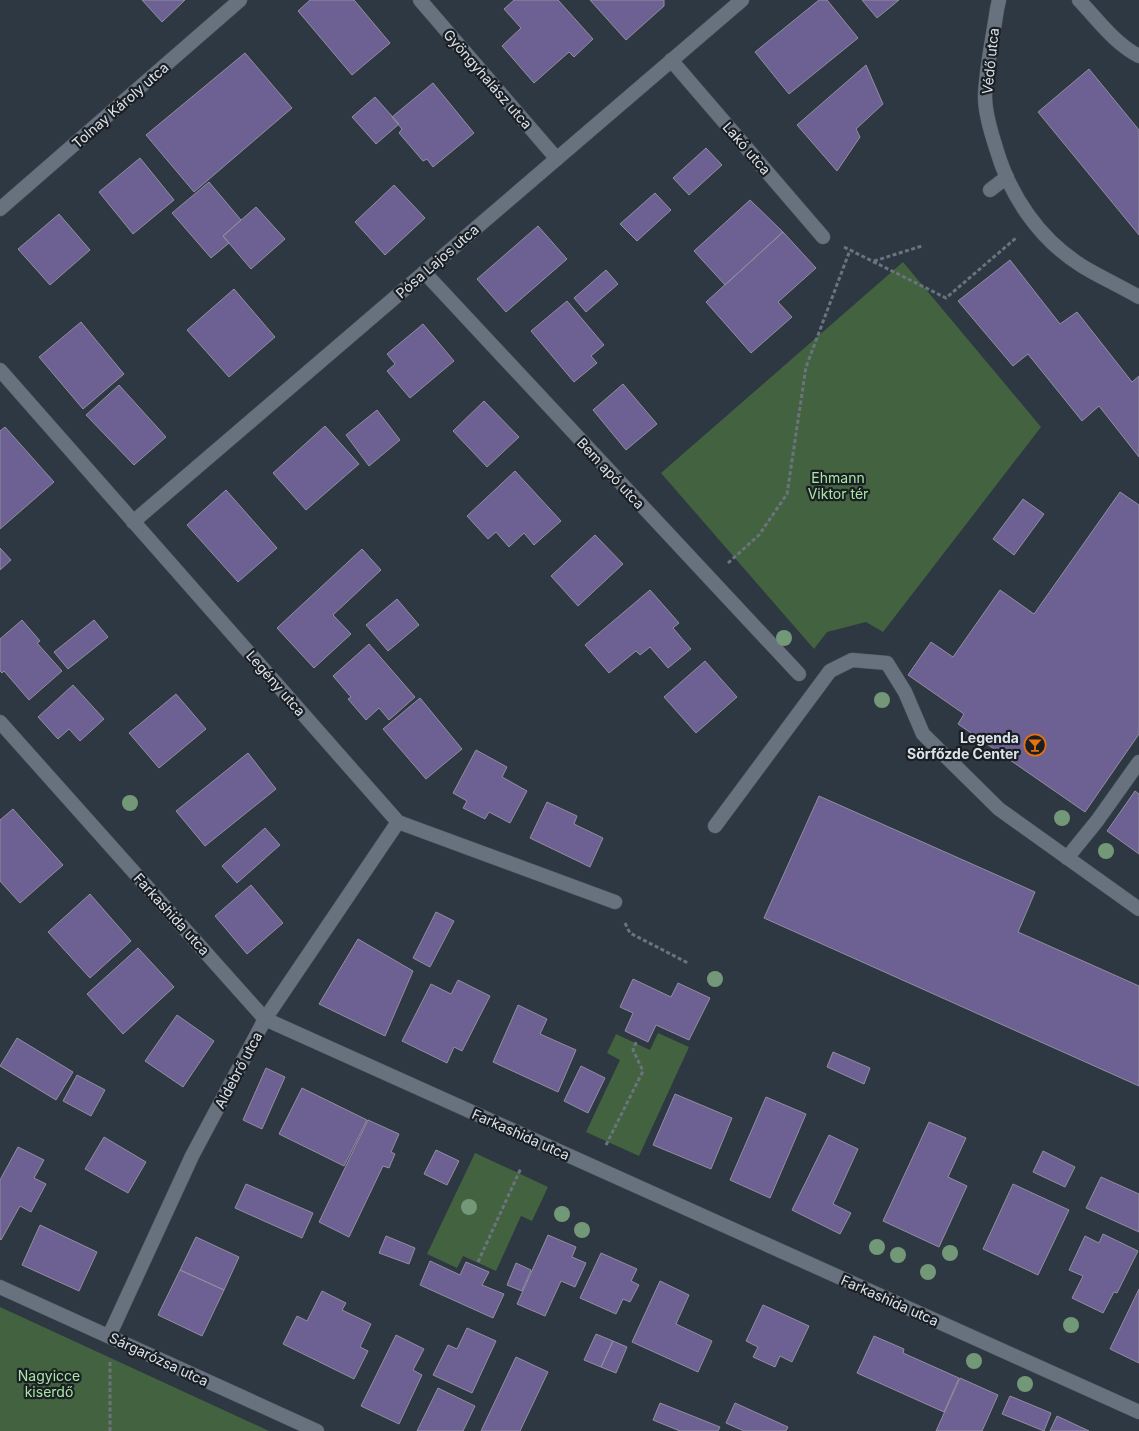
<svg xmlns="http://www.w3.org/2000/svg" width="1139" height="1431" font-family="Inter,sans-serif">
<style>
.green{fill:#43623f}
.building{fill:#6d6193;stroke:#918e9f}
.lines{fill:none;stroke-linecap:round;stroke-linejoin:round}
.service-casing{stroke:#4d5660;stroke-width:15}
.minor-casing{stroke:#4d5660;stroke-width:15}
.path{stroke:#6b747e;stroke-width:3;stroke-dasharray:4 2.5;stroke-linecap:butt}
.service{stroke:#68727f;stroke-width:14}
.minor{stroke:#68727f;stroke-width:14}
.tree{fill:#739878}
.labels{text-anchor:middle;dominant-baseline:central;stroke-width:4.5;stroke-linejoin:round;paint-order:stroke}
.street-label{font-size:14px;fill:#dce2ea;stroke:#1a1f24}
.park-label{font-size:14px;fill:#abe6a4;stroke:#1a1f24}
.poi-label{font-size:14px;font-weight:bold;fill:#dce2ea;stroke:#1a1f24;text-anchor:end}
</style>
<rect width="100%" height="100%" fill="#2e3843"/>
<path class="green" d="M 903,262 L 1041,427 L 883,632 L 866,622 L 827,632 L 814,649 L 661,473 Z
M 658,1033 L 689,1047 L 639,1156 L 586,1132 L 620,1060 L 607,1053 L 616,1034 L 650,1050 Z
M 475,1153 L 548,1187 L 532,1221 L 521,1216 L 496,1271 L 463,1256 L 457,1268 L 427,1254 Z
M 0,1307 L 269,1431 L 0,1431 Z"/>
<path class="building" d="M 142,0 L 185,0 L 162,22 Z
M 310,0 L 354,0 L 390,43 L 352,75 L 298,11 Z
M 514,0 L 558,0 L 593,39 L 574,57 L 569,52 L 534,83 L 502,46 L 521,28 L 504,9 Z
M 590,0 L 664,0 L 664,6 L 626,40 Z
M 819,0 L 827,0 L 858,38 L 789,94 L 755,52 Z
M 862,0 L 899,0 L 877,18 Z
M 245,53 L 292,108 L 194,192 L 146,135 Z
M 866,65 L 883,104 L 856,129 L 860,137 L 837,171 L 797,125 Z
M 1089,69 L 1139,130 L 1139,235 L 1038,112 Z
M 433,83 L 474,133 L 433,167 L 427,159 L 423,161 L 399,133 L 402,129 L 392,117 Z
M 375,97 L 399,124 L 376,144 L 352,117 Z
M 706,148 L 722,165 L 689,195 L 673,178 Z
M 140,158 L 174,200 L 133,234 L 99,192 Z
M 209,182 L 241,220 L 223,236 L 229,243 L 211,258 L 172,213 Z
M 394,185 L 425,218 L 385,255 L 355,222 Z
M 655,193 L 671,210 L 637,241 L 620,224 Z
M 750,200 L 783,232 L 725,285 L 694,251 Z
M 256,207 L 285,239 L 251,269 L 223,236 Z
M 59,214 L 90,250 L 50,285 L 18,249 Z
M 538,226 L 567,259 L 506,312 L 477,279 Z
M 783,232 L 816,268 L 778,302 L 792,317 L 751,353 L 706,302 Z
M 1010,260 L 1060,324 L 1077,312 L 1132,382 L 1139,376 L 1139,457 L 1099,406 L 1082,421 L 1028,354 L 1013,366 L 958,301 Z
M 606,270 L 618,284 L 586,312 L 574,298 Z
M 234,289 L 275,337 L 229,377 L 187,330 Z
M 567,301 L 604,345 L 591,356 L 597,363 L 574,382 L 531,331 Z
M 81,322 L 124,374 L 83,409 L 39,357 Z
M 423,324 L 454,361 L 410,398 L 387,371 L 395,364 L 387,354 Z
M 623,384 L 657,424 L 626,450 L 593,410 Z
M 119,385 L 166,437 L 134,465 L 86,415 Z
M 484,401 L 519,437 L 487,467 L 453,431 Z
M 377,410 L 400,440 L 369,466 L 346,435 Z
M 325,426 L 359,464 L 306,510 L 273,473 Z
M 5,427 L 54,482 L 0,529 L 0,431 Z
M 515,471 L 561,521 L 534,545 L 524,533 L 509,547 L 496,532 L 488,539 L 467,516 Z
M 226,490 L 277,548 L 238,582 L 187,525 Z
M 1120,492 L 1139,505 L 1139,734 L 1085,812 L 958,724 L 964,714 L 908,675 L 931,642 L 953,657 L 1000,590 L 1034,614 Z
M 1023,499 L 1044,514 L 1014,555 L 993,539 Z
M 595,535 L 623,564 L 578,606 L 551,576 Z
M 0,548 L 11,560 L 0,570 Z
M 362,549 L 381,570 L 333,615 L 351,634 L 314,668 L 277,628 Z
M 650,590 L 679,623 L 673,628 L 691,649 L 668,668 L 650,647 L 640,655 L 636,651 L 609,673 L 585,645 Z
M 397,599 L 419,625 L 388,651 L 366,625 Z
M 22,620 L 40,641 L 37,643 L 62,671 L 29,700 L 4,671 L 2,673 L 0,671 L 0,639 Z
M 94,620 L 108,637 L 68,669 L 54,652 Z
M 369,644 L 415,697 L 389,720 L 379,708 L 366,720 L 348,699 L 351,697 L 333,676 Z
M 705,661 L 737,697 L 696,733 L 664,697 Z
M 73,685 L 104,719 L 80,741 L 69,729 L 58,739 L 38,717 Z
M 176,694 L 206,729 L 159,768 L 129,733 Z
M 420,698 L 462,749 L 426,779 L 383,729 Z
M 476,750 L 507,767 L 502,777 L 527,791 L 510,823 L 489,812 L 485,819 L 463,808 L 467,801 L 453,793 Z
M 248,753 L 276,789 L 205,846 L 176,811 Z
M 1135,791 L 1139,794 L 1139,854 L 1107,831 Z
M 819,796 L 1035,892 L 1018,932 L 1139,986 L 1139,1086 L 764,918 Z
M 547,802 L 577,816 L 574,824 L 603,838 L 590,867 L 530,838 Z
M 13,809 L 63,865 L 20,903 L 0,881 L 0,820 Z
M 265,828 L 280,845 L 237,883 L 222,866 Z
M 251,885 L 283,923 L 247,954 L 215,916 Z
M 90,894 L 131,941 L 90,978 L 48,932 Z
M 436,912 L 454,921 L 430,967 L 413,958 Z
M 358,939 L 413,971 L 385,1036 L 319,1004 Z
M 138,948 L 174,987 L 123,1034 L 87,994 Z
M 633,979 L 671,997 L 678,983 L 710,998 L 689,1040 L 656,1025 L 648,1042 L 625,1031 L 633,1013 L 620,1007 Z
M 458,980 L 490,996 L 462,1051 L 454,1047 L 447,1063 L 402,1041 L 431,984 L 451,994 Z
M 518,1005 L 547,1019 L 540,1034 L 576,1050 L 558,1092 L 493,1062 Z
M 177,1015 L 214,1041 L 183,1087 L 145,1061 Z
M 17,1038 L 73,1072 L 56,1100 L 0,1066 Z
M 833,1052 L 870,1068 L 864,1084 L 827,1067 Z
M 581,1066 L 605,1078 L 588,1113 L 564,1101 Z
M 266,1068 L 285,1077 L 262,1129 L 243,1120 Z
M 77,1075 L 105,1090 L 91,1116 L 63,1101 Z
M 302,1088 L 367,1120 L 344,1166 L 279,1134 Z
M 675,1094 L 732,1118 L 711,1169 L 653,1145 Z
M 766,1097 L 806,1114 L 770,1198 L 730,1180 Z
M 368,1120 L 399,1134 L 391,1152 L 395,1154 L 389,1168 L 383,1166 L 349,1237 L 319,1222 Z
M 929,1122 L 966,1138 L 948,1177 L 967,1186 L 939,1247 L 883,1221 Z
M 829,1135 L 858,1149 L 833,1204 L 851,1213 L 840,1234 L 792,1210 Z
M 104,1137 L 146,1162 L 128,1193 L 85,1169 Z
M 18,1147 L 44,1160 L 34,1178 L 46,1184 L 31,1212 L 20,1206 L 1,1240 L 0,1239 L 0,1180 Z
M 436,1150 L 459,1161 L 447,1185 L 424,1174 Z
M 1043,1151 L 1075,1167 L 1065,1187 L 1033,1172 Z
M 1101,1177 L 1139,1194 L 1139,1232 L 1086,1208 Z
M 246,1184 L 313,1213 L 302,1238 L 235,1208 Z
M 1013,1184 L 1069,1210 L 1038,1275 L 983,1249 Z
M 40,1225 L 97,1252 L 79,1291 L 22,1265 Z
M 1103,1234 L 1138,1251 L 1117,1293 L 1114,1292 L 1103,1313 L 1072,1298 L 1083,1276 L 1069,1270 L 1085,1236 L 1099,1243 Z
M 548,1235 L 576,1247 L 572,1257 L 586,1263 L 575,1287 L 561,1281 L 545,1316 L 517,1304 Z
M 386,1236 L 415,1248 L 409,1264 L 379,1253 Z
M 196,1237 L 239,1257 L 224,1290 L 180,1270 Z
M 601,1253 L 637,1269 L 631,1281 L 639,1285 L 630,1302 L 623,1299 L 616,1314 L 580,1298 Z
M 430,1261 L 460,1275 L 466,1262 L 489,1272 L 482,1285 L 504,1294 L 493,1318 L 420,1285 Z
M 516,1263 L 531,1270 L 522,1291 L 507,1285 Z
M 180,1270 L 224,1290 L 202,1336 L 158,1315 Z
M 660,1281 L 689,1295 L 676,1324 L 712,1341 L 698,1372 L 632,1342 Z
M 1139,1289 L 1139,1363 L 1110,1349 Z
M 322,1291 L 346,1303 L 342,1310 L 371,1324 L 360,1347 L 368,1351 L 354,1379 L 283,1344 L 297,1316 L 307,1321 Z
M 763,1305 L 809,1326 L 792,1362 L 780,1356 L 775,1367 L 753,1357 L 758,1347 L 746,1341 Z
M 467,1328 L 496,1341 L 472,1393 L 433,1375 L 448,1345 L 457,1349 Z
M 596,1334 L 613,1341 L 601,1367 L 584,1360 Z
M 396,1335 L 424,1349 L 413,1370 L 422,1375 L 399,1424 L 361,1406 Z
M 874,1336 L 904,1349 L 903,1353 L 959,1378 L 944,1412 L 857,1373 Z
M 613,1341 L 627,1347 L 616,1373 L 601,1367 Z
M 516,1357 L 548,1372 L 520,1431 L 481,1431 Z
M 960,1378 L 998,1395 L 982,1431 L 936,1431 Z
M 438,1388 L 475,1406 L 463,1431 L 417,1431 Z
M 1010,1396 L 1051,1413 L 1044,1431 L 1002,1414 Z
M 660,1403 L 720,1427 L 718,1431 L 680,1431 L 653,1420 Z
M 735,1403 L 788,1427 L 786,1431 L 744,1431 L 726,1423 Z
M 1057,1416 L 1089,1431 L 1050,1431 Z"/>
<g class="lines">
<g class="service-casing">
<path id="service" d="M 715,826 L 830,671 L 852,660 L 887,663 L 905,692 L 923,734 L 999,809 L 1139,909
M 1067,858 L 1097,821 L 1139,762"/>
</g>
<g class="minor-casing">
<path id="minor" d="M 420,0 L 557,159
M 999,0 L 997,9 C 993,37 986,68 985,96 C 985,113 991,132 996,148 C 1010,196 1039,239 1082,266 C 1100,277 1120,286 1139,297
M 1079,0 C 1097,19 1115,44 1139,56
M 671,60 L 823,237
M 990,190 L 1007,177
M 0,209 L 240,0
M 424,272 L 799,674
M 0,370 L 398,822 L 615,902
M 133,522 L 742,0
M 0,722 L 265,1019 L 1139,1412
M 0,1287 L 317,1431
M 109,1336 L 192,1156 L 265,1019 L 398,822"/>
</g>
<path class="path" d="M 844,247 L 946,298 L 1016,238
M 874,261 L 922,246
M 728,563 L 759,535 L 787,494 L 806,367 L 850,250
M 625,923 L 630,933 L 688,963
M 606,1145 L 643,1071 L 633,1050 L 637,1040
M 478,1262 L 521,1168
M 110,1362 L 110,1431"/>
<use href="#service" class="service"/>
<use href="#minor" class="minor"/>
</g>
<g class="tree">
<circle cx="784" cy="638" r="8"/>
<circle cx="882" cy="700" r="8"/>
<circle cx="130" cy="803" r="8"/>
<circle cx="1062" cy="818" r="8"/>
<circle cx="1106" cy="851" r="8"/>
<circle cx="715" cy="979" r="8"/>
<circle cx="469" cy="1207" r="8"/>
<circle cx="562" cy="1214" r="8"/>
<circle cx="582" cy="1230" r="8"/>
<circle cx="877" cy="1247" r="8"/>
<circle cx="950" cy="1253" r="8"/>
<circle cx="898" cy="1255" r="8"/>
<circle cx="928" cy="1272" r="8"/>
<circle cx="1071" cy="1325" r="8"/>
<circle cx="974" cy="1361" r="8"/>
<circle cx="1025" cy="1384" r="8"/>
</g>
<defs>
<g id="bar-ring" transform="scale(1.125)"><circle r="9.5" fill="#1a1f24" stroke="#e8710a" stroke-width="1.5"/><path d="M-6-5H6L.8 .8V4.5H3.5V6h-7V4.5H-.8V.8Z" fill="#e8710a"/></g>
</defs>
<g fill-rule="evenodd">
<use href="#bar-ring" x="1035" y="745"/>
</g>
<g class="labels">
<g class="street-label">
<text transform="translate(990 61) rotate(-84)">Védő utca</text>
<text transform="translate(488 79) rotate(49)">Gyöngyhalász utca</text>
<text transform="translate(120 105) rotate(-41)">Tolnay Károly utca</text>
<text transform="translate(747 148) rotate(49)">Lakó utca</text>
<text transform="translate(437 261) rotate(-41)">Pósa Lajos utca</text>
<text transform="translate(611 473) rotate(47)">Bem apó utca</text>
<text transform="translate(276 683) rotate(49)">Legény utca</text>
<text transform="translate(172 914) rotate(48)">Farkashida utca</text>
<text transform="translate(238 1070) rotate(-62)">Aldebrő utca</text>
<text transform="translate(521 1134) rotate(24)">Farkashida utca</text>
<text transform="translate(890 1300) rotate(24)">Farkashida utca</text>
<text transform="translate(159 1359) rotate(25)">Sárgarózsa utca</text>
</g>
<g class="park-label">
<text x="838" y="477">Ehmann<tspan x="838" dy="16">Viktor tér</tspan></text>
<text x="49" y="1375">Nagyicce<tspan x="49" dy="16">kiserdő</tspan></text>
</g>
<g class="poi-label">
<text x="1019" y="737">Legenda<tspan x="1019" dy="16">Sörfőzde Center</tspan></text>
</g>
</g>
</svg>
